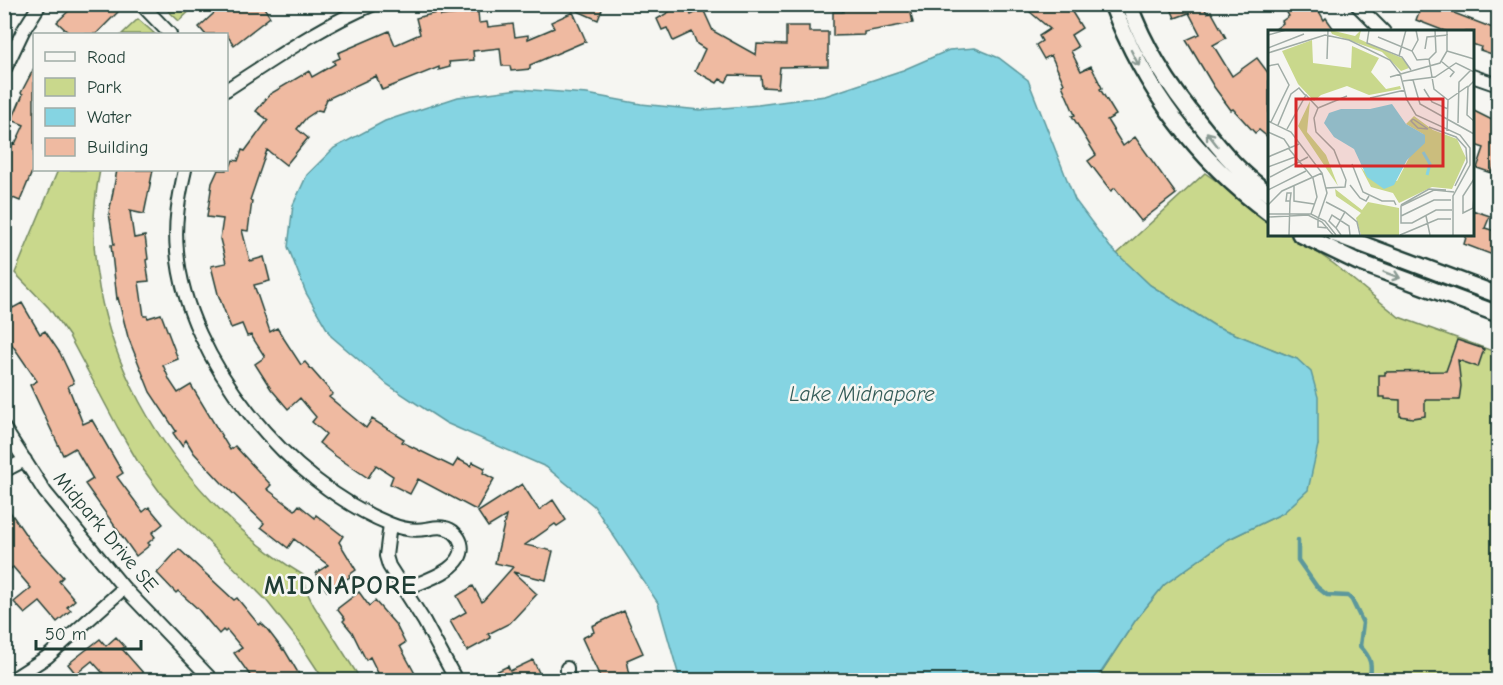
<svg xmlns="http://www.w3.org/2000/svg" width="1503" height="685" font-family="'Comic Neue',sans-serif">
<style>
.green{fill:#c9d88c;stroke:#748a60;stroke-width:1.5}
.water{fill:#85d4e2;stroke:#5c989c;stroke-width:1.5}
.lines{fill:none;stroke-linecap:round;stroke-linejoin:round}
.stream{stroke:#5c989c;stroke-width:4.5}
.building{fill:#efbaa1;stroke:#1f3d34;stroke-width:1.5}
.minor-casing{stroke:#1f3d34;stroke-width:16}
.tertiary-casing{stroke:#1f3d34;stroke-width:20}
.minor{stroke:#f6f6f2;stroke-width:12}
.tertiary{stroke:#f6f6f2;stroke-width:15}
.oneway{stroke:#8a9a93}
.labels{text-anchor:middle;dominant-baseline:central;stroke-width:5;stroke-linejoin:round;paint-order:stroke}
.street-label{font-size:20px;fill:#1f3d34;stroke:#f6f6f2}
.water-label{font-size:21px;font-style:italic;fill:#335b57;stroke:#f6f6f2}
.district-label{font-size:26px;font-weight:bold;letter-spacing:1.5px;fill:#1f3d34;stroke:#f6f6f2}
.inset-river{fill:none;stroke:#85d4e2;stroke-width:3}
.inset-road{fill:none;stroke:#a0aca6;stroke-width:1.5}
.view{fill:#d62828;fill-opacity:0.15;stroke:#d62828;stroke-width:3}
.inset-edge{fill:none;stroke:#1f3d34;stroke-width:3}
</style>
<rect width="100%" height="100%" fill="#f6f6f2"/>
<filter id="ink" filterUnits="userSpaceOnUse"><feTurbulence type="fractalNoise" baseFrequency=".0167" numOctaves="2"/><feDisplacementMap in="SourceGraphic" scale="12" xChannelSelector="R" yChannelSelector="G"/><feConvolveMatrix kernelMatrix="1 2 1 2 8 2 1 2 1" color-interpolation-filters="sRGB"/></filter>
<g filter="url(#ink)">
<path class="green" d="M 162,5 L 196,5 L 179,21 Z
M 138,19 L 155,34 L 122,34 Z
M 58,170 L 100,170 C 67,328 171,495 303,575 L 308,594 L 314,606 L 361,680 L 324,680 L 297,639 L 266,600 L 162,495 L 138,462 L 118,428 L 69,336 L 49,308 L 15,273 Z
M 1205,173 L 1269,218 L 1269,234 L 1291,234 L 1334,264 L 1399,317 L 1498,353 L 1498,680 L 1096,680 L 1135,621 L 1164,585 L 1227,540 L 1283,513 L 1318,445 L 1297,359 L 1215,326 L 1150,285 L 1117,254 Z"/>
<path class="water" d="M 975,48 L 999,58 L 1028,80 L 1075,200 L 1110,247 L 1150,285 L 1215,326 L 1297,359 L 1311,372 L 1318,397 L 1318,445 L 1308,490 L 1283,513 L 1227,540 L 1164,585 L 1135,621 L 1096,680 L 680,680 L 658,603 L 594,506 L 546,467 L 446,423 L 388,385 L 331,336 L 306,293 L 288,247 L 293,205 L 307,175 L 334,148 L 385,121 L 458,97 L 519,89 L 587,94 L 641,104 L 700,110 L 758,105 L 825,96 L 903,70 L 949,50 Z"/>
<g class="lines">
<path class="stream" d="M 1298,540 L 1298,560 L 1317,587 L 1327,595 L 1348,596 L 1352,600 L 1363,623 L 1360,646 C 1371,658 1373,665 1369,680"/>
</g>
<path class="building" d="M 76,4 L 111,4 L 118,12 L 96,34 L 70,34 L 57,22 Z
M 224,4 L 262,4 L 270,17 L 234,45 L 226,34 L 205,34 L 199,27 Z
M 562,4 L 604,4 L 598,20 Z
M 682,4 L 686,4 L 691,15 L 703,9 L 713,31 L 756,55 L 757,44 L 786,45 L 786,26 L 809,26 L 809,32 L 828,32 L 828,66 L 780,67 L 778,88 L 762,87 L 761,76 L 730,75 L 726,82 L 720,79 L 717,83 L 695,71 L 705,49 L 697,44 L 692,32 L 673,41 L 667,28 L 662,30 L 657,19 Z
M 843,4 L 909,4 L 913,23 L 864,32 L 864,35 L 833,36 L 833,12 L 843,12 Z
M 1036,4 L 1067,4 L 1082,28 L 1071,35 L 1078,47 L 1071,51 L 1081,71 L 1091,66 L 1102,88 L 1100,89 L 1116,115 L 1107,120 L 1123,146 L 1135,137 L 1176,194 L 1141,221 L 1115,188 L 1111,191 L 1088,161 L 1096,155 L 1072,116 L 1075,115 L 1062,85 L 1064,84 L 1051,55 L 1044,59 L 1036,45 L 1042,41 L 1039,36 L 1050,29 L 1030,12 Z
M 1169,4 L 1208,4 L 1204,7 L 1207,13 L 1211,11 L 1226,38 L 1213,45 L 1232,76 L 1257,58 L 1269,74 L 1269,138 L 1259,130 L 1255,133 L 1233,109 L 1231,110 L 1214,87 L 1186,40 L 1200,34 L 1189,13 L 1175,18 Z
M 1282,4 L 1315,4 L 1324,20 L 1326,18 L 1336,32 L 1272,32 L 1283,23 L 1282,21 L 1289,16 Z
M 1422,4 L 1457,4 L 1454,13 L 1498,30 L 1498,56 L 1480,50 L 1481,47 L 1472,44 L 1472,32 L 1447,32 L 1416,20 Z
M 440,12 L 441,16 L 478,12 L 479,23 L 487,22 L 488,27 L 513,24 L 515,37 L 528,35 L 528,39 L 554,28 L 551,22 L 573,12 L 586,41 L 530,65 L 530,69 L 511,71 L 510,66 L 502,66 L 500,48 L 473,51 L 474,60 L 449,62 L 450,67 L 439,70 L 439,67 L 382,90 L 376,76 L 327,99 L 322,111 L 318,110 L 306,118 L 297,129 L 308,138 L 286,165 L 267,150 L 250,200 L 252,201 L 248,231 L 242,230 L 250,261 L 264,257 L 270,281 L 254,285 L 270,332 L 277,328 L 301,365 L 305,362 L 333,394 L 329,397 L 366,428 L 372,419 L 404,439 L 402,442 L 453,467 L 458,459 L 471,466 L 473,462 L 485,468 L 483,473 L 494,479 L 476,510 L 418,479 L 410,494 L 390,484 L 393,476 L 376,465 L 368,478 L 334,455 L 319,443 L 326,434 L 312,422 L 316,417 L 300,398 L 288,409 L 271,389 L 255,364 L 265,357 L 251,335 L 247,336 L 242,324 L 231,328 L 218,294 L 211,266 L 226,263 L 220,239 L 223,219 L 207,217 L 212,183 L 218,170 L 226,170 L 226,164 L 231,165 L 233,160 L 238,161 L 242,150 L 245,151 L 268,120 L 256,111 L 270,94 L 309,71 L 312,77 L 335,64 L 333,61 L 340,58 L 338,53 L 389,31 L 395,45 L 420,34 L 416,18 Z
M 34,68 L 34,167 L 20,201 L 13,198 L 4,219 L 4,149 L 7,143 L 12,146 L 13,143 L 15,144 L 24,125 L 12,120 L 23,94 L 21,93 Z
M 1472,110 L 1498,123 L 1498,154 L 1492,173 L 1477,168 L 1484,148 L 1472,144 Z
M 117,170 L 153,170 L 144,214 L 130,211 L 134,238 L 145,236 L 148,259 L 146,260 L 149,281 L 139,282 L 144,316 L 147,316 L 148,318 L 161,314 L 178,359 L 163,365 L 170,381 L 178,393 L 191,385 L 230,450 L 235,446 L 271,485 L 267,489 L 295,510 L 299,505 L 315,518 L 316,515 L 343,536 L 339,542 L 356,570 L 349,575 L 350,577 L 327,591 L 316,573 L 328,565 L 294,539 L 288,548 L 261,527 L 264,523 L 222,483 L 194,453 L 186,440 L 182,446 L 173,433 L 176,431 L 150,392 L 128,337 L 118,298 L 117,299 L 111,245 L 114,245 L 109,213 Z
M 1472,210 L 1490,216 L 1485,228 L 1498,232 L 1498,257 L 1464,244 L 1467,234 L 1472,234 Z
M 4,291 L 13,308 L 22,303 L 40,334 L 45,331 L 60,353 L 74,383 L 68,386 L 83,424 L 92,420 L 123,473 L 117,477 L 143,512 L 149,507 L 163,524 L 152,533 L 155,537 L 148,543 L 150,545 L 136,556 L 85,484 L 93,479 L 75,448 L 63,455 L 30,385 L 37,381 L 11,343 L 4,347 Z
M 1457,340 L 1484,349 L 1478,367 L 1458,360 L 1461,386 L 1459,400 L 1425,400 L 1425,416 L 1413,418 L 1400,416 L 1400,400 L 1385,399 L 1385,397 L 1379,397 L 1379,375 L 1385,375 L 1385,372 L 1446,371 Z
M 522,484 L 539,510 L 553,500 L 566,520 L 557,526 L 555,524 L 525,545 L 553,551 L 546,580 L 513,572 L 537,594 L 510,623 L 488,634 L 491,638 L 467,651 L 450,621 L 466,612 L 457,596 L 473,586 L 482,602 L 513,567 L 495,563 L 506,516 L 488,527 L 478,512 Z
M 4,503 L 30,541 L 63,577 L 59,581 L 75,600 L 67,607 L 71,610 L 57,622 L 40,602 L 25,614 L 14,602 L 31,588 L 13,567 L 4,574 Z
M 179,549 L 234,600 L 237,598 L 259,625 L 261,623 L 267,629 L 283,650 L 284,649 L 303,681 L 254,681 L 234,653 L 242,648 L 227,630 L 225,632 L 223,630 L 219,634 L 198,609 L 178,591 L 176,593 L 157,573 Z
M 359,592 L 369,606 L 375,601 L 396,625 L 405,643 L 400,646 L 419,681 L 382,681 L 370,657 L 366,660 L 352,632 L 343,621 L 345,619 L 337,609 Z
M 624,611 L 643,653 L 627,660 L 631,681 L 602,681 L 582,638 L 594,632 L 592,626 Z
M 116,637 L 125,647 L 122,649 L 145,675 L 139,681 L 110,681 L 92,661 L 76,674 L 68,664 L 100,639 L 106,646 Z
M 533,660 L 543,681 L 477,681 L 508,666 L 510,671 Z"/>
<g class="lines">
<g class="minor-casing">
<path id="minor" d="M 141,4 L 170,34
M 1356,4 L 1384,32
M 4,71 L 23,31 L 40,4
M 1472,76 L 1498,85
M 226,90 C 274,59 321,26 374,4
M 185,170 C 179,196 174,223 177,251 C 186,360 290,484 390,524 L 386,556 L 389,566 L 424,621 L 456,680
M 4,428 L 45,492 L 124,588 L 212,680
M 4,471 L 25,460
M 390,524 C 402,529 413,531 426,529 C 432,528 438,526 445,528 C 452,529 459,536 461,543 C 468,569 423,581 405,589
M 11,680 L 47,657 L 124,588
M 567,680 L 567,668"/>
</g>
<g class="tertiary-casing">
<path id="tertiary" d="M 1112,4 C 1144,88 1197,160 1269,213
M 1129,4 C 1145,50 1171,89 1202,126 C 1224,154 1240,173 1269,194
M 1300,234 L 1358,262 L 1498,314
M 1335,234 L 1498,295"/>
</g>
<use href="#minor" class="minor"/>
<use href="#tertiary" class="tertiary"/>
</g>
<defs><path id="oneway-shaft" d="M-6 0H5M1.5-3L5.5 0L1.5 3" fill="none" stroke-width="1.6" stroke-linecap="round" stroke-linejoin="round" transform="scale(1.5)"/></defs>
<g class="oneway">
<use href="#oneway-shaft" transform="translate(1135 58) rotate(63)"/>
<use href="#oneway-shaft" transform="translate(1212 139) rotate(-128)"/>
<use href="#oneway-shaft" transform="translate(1392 275) rotate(20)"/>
</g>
</g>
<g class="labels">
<g class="street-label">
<text transform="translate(106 532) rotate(50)">Midpark Drive SE</text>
</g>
<g class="water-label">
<text x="862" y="394">Lake Midnapore</text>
</g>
<g class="district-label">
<text x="341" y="586">MIDNAPORE</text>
</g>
</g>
<g transform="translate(1268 30)">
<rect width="206" height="206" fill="#f6f6f2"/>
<path d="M 62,0 L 87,6 L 93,0 L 91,9 L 136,29 L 141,38 L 133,41 L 114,22 L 64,4 ZM 44,10 L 45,33 L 83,38 L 84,16 L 111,28 L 103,42 L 118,59 L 132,56 L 133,59 L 101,65 L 79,56 L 53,65 L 46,71 L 30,54 L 14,21 ZM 42,71 L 39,102 L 58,125 L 70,156 L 30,96 ZM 146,86 L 165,100 L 189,109 L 198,128 L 184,159 L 164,157 L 131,173 L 125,163 L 103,157 L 92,136 L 96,141 L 129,151 L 142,126 L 157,112 L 155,104 L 138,94 ZM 67,159 L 94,180 L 100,172 L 131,178 L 131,205 L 93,205 L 88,188 L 93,183 L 68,166 Z" fill="#c9d88c"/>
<path d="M 124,74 L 138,94 L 157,105 L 157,113 L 139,130 L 126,155 L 116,159 L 99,147 L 86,119 L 66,107 L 56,93 L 61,83 L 73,79 L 102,79 Z" fill="#85d4e2"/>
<path class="inset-river" d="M 155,122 L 162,134 L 159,145"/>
<path class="inset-road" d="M 101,0 L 99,13 L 134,27 L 143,40M 0,5 L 18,0M 110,7 L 144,21 L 149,30 L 161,29 L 168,22 L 167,0M 0,18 L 36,4M 157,19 L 159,7 L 180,5M 144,21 L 150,10 L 148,0M 179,21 L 206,29M 0,23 L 57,5 L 81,10 L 122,30 L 132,43 L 139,70 L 148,85 L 192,105 L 202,118 L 202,135 L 185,166 L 185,205M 131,26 L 138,0M 59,29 L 60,0M 161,29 L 166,59 L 180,70M 173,31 L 186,42 L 182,47M 0,36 L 10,34 L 21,55 L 3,92M 122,47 L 172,33 L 179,21 L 179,0M 145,50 L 152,74 L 206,104M 135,51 L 167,47 L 188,33 L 206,42M 206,51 L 200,57 L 199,85 L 206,91M 156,59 L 164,72 L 180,79M 102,68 L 137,60M 180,70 L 200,56M 50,78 L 79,66M 145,89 L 143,91 L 150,98 L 160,99M 145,89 L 160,99M 0,91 L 23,102 L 54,143 L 59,163 L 50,189M 190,93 L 191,52 L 203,40M 10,95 L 23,64 L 31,58 L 37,65M 161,97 L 188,107 L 198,118 L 199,132 L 187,156M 19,99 L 38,65 L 50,78 L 46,88 L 48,102 L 66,120 L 78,150 L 77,157 L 58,158M 179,101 L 180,70M 0,102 L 16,109 L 22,118M 21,119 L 45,148 L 49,167 L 43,184M 0,127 L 31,114M 84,134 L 95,162 L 114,171 L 126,171 L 128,175M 0,137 L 27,127M 2,147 L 40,127M 206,149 L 195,166 L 195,183 L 205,178 L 206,166M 82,155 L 92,168 L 98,171 L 101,166M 26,156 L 26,171 L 46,174M 0,160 L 38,141M 19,163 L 23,163 L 22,171 L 18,171 ZM 58,172 L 77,182M 0,175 L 14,161 L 54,143M 133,175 L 161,159 L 178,160M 184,180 L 168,180 L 144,193 L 133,193 L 133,176 L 166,160 L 186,162M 0,184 L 43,184 L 57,191 L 68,205M 133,186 L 166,170 L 183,170M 158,186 L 162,205M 0,187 L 40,185 L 54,192 L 65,205M 50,189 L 50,197 L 60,198M 68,198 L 61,191 L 64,185 L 81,196 L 82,205M 21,205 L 22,171M 73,205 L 68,198 L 77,182 L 89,192 L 92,205M 132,205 L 170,189 L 183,189"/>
<path class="view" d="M 28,69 L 175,69 L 175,136 L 28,136 Z"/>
<rect width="206" height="206" class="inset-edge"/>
</g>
<rect width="1503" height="685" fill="none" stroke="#f6f6f2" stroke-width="24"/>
<rect x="12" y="12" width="1479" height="661" fill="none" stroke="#1f3d34" stroke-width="2" filter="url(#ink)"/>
<rect x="33" y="33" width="195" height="138" fill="#f6f6f2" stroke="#a0aca6" stroke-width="1.5"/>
<rect x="45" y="52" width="30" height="9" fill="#f6f6f2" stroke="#a0aca6" stroke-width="1.5"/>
<text x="87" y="63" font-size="18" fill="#1f3d34">Road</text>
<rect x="45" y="78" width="30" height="18" fill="#c9d88c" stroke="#a0aca6" stroke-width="1.5"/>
<text x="87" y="93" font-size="18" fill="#1f3d34">Park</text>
<rect x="45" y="108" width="30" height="18" fill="#85d4e2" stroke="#a0aca6" stroke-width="1.5"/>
<text x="87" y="123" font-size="18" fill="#1f3d34">Water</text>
<rect x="45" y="138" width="30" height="18" fill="#efbaa1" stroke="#a0aca6" stroke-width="1.5"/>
<text x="87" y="153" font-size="18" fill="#1f3d34">Building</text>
<path d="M36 640v9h105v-9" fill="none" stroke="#1f3d34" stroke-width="3"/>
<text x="45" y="640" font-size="18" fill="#1f3d34" stroke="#f6f6f2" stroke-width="4.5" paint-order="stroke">50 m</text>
</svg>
